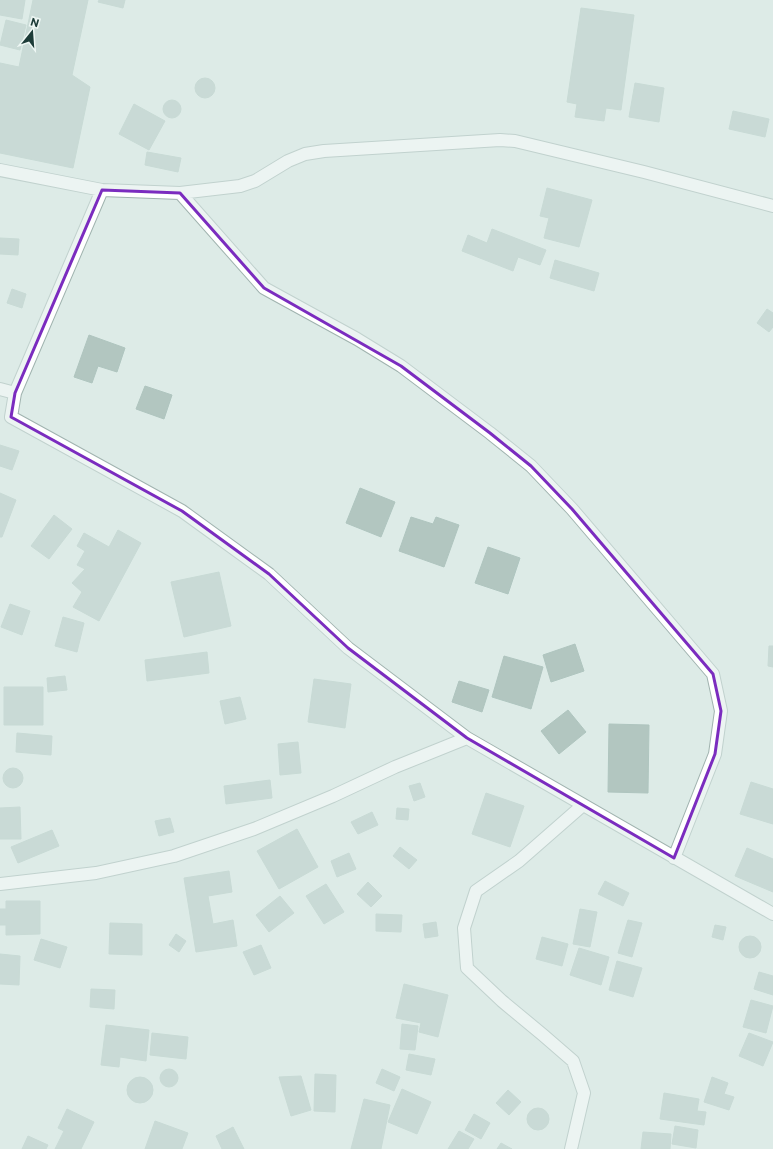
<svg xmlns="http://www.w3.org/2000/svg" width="773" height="1149" font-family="Commissioner,sans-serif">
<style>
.building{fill:#b2c6c0;stroke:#afc5bf}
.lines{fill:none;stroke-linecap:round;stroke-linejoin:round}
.minor-casing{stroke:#a0b3af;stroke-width:14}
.minor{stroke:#fff;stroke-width:12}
.marked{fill:none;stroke:#7b2cbf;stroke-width:3;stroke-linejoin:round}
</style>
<rect width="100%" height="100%" fill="#ddebe7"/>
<path class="building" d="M 0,0 L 25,0 L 22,19 L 0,15 Z
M 33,0 L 88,0 L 72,75 L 90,87 L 73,168 L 0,153 L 0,63 L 19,67 Z
M 99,0 L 125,0 L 123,8 L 98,2 Z
M 581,8 L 634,15 L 621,110 L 606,108 L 604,121 L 575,117 L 577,104 L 567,102 Z
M 6,20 L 26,25 L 20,50 L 0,45 Z
M195 88a10 10 0 1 1 20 0a10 10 0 1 1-20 0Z
M 635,83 L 664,88 L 659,122 L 629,117 Z
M163 109a9 9 0 1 1 18 0a9 9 0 1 1-18 0Z
M 134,104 L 165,121 L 149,150 L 119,134 Z
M 733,111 L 769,119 L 765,137 L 729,129 Z
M 147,152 L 181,158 L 178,172 L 145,165 Z
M 547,188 L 592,200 L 579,247 L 544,238 L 549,218 L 540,216 Z
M 492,229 L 546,250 L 540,265 L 518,257 L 513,271 L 462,251 L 468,235 L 487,243 Z
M 0,238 L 19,239 L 18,255 L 0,254 Z
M 555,260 L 599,273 L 594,291 L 550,278 Z
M 12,289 L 26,294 L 22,308 L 7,303 Z
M 767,309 L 773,313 L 773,327 L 769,332 L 757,323 Z
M 89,335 L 125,348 L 117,372 L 98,366 L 92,383 L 74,377 Z
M 145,386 L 172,395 L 164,419 L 136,409 Z
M 0,445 L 19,451 L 12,470 L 0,466 Z
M 360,488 L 395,502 L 381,537 L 346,523 Z
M 0,493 L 16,500 L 2,537 L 0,537 Z
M 54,515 L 72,529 L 49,559 L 31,546 Z
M 411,517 L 433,524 L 436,517 L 459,525 L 444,567 L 399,551 Z
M 118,530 L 141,543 L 99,621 L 73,607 L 82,592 L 72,583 L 85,569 L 77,565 L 85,551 L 77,546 L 84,533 L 109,547 Z
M 488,547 L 520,558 L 508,594 L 475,583 Z
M 219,572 L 231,626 L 184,637 L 171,582 Z
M 10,604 L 30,611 L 22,635 L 1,627 Z
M 63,617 L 84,623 L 77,652 L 55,646 Z
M 575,644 L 584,671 L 551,682 L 543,655 Z
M 769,646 L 773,646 L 773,667 L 768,666 Z
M 207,652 L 209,673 L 147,681 L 145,660 Z
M 504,656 L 543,667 L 531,709 L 492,697 Z
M 65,676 L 67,690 L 48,692 L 47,678 Z
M 314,679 L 351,684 L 345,728 L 308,722 Z
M 459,681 L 489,690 L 482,712 L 452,702 Z
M 4,687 L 43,687 L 43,725 L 4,725 Z
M 240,697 L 246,719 L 225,724 L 220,701 Z
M 568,710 L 586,732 L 559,754 L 541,731 Z
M 609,724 L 649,725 L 648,793 L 608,792 Z
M 17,733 L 52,736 L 51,755 L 16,752 Z
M 298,742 L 301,773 L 280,775 L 278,744 Z
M3 778a10 10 0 1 1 20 0a10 10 0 1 1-20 0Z
M 270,780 L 272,798 L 226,804 L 224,786 Z
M 751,782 L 773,789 L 773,824 L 740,814 Z
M 420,783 L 425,797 L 414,801 L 409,786 Z
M 486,793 L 524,806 L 510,847 L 472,834 Z
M 20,807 L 21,839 L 0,839 L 0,808 Z
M 397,808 L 409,809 L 408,820 L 396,819 Z
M 372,812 L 378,825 L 358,834 L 351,822 Z
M 170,818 L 174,832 L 159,836 L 155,821 Z
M 297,829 L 318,867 L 279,889 L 257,851 Z
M 52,830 L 59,846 L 18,863 L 11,847 Z
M 400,847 L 417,860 L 409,869 L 393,856 Z
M 747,848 L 773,859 L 773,892 L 735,876 Z
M 349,853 L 356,869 L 337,877 L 331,861 Z
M 229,871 L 232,892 L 208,896 L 213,924 L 233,920 L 237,946 L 196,952 L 184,878 Z
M 605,881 L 629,893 L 623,906 L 598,894 Z
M 368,882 L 382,896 L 371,907 L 357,894 Z
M 326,884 L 344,912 L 324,924 L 306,896 Z
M 280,896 L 294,913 L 269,932 L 256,915 Z
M 6,901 L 40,901 L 40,934 L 6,935 L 6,925 L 0,925 L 0,909 L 6,909 Z
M 580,909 L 597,912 L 590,947 L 573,944 Z
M 376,914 L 402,915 L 401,932 L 376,931 Z
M 628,920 L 642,923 L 632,957 L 618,953 Z
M 436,922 L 438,936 L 425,938 L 423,924 Z
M 110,923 L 142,924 L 142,955 L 109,954 Z
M 715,925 L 726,927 L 723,940 L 712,937 Z
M 176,934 L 186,941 L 179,952 L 169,945 Z
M739 947a11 11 0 1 1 22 0a11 11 0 1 1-22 0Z
M 542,937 L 568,944 L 562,966 L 536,959 Z
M 41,939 L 67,947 L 60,968 L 34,960 Z
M 261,945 L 271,968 L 254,975 L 243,952 Z
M 579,948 L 609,957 L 601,985 L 570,975 Z
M 0,954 L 20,956 L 19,985 L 0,984 Z
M 617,961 L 642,968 L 633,997 L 609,990 Z
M 759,972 L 773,976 L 773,995 L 754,989 Z
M 404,984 L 448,995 L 438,1037 L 419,1032 L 421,1023 L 396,1018 Z
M 91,989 L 115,990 L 114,1009 L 90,1007 Z
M 751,1000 L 773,1006 L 766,1033 L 743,1027 Z
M 402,1024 L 418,1026 L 415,1050 L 400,1049 Z
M 106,1025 L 149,1030 L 146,1061 L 120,1057 L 119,1067 L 101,1065 Z
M 152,1033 L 188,1037 L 186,1059 L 150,1055 Z
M 749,1033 L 773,1042 L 763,1066 L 739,1056 Z
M 409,1054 L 435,1059 L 431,1075 L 406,1070 Z
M160 1078a9 9 0 1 1 18 0a9 9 0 1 1-18 0Z
M 382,1069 L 400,1077 L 394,1091 L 376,1083 Z
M 315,1074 L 336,1075 L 335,1112 L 314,1111 Z
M 301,1076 L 311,1110 L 291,1116 L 279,1077 Z
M 712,1077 L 728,1083 L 724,1094 L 734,1097 L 729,1110 L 704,1102 Z
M127 1090a13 13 0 1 1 26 0a13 13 0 1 1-26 0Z
M 402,1089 L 431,1102 L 417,1134 L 388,1122 Z
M 508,1090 L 521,1102 L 509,1115 L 496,1103 Z
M 664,1093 L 699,1099 L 697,1111 L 706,1112 L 704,1125 L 660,1119 Z
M 364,1099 L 390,1105 L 381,1149 L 351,1149 Z
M527 1119a11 11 0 1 1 22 0a11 11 0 1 1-22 0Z
M 67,1109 L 94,1122 L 81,1149 L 55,1149 L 64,1131 L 58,1128 Z
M 474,1114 L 490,1123 L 481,1139 L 465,1130 Z
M 155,1121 L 188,1133 L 182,1149 L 145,1149 Z
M 675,1126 L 698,1130 L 696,1148 L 672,1144 Z
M 233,1127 L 244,1149 L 222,1149 L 216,1136 Z
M 459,1131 L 474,1139 L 468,1149 L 448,1149 Z
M 643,1132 L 671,1134 L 670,1149 L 641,1149 Z
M 28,1136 L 48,1145 L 46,1149 L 22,1149 Z
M 501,1143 L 512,1149 L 497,1149 Z"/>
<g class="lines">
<g class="minor-casing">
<path id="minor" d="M 0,170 L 102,190 L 180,193 L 240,186 L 255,181 L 288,161 L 305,154 L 324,151 L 500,140 L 515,141 L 644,172 L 773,206
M 180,193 L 264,288 L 357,339 L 401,366 L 490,433 L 531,466 L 572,509 L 713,674 L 721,711 L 715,754 L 674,858
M 0,389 L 15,393 L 11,417 L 182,511 L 269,574 L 348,648 L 467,738 L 773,914
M 15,393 L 102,190
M 0,884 L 96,873 L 174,856 L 254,829 L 333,796 L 395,767 L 467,738
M 571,1149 L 584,1093 L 573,1061 L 543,1035 L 502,1001 L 467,968 L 464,928 L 476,891 L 519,861 L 583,805"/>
</g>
<use href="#minor" class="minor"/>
</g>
<path d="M0 0H773V1149H0ZM 102,190 L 180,193 L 264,288 L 401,366 L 490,433 L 531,466 L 572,509 L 713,674 L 721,711 L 715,754 L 674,858 L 467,738 L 348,648 L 269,574 L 182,511 L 11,417 L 15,393 Z" fill="#ddebe7" fill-opacity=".55" fill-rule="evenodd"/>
<path class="marked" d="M 102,190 L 180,193 L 264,288 L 401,366 L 490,433 L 531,466 L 572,509 L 713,674 L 721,711 L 715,754 L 674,858 L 467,738 L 348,648 L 269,574 L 182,511 L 11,417 L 15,393 Z"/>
<g transform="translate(32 32) rotate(17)" stroke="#eef7f4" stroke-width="3" paint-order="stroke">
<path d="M0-3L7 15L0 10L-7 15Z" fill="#1d3c38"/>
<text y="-6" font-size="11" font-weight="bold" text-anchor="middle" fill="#1d3c38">N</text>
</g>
</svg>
